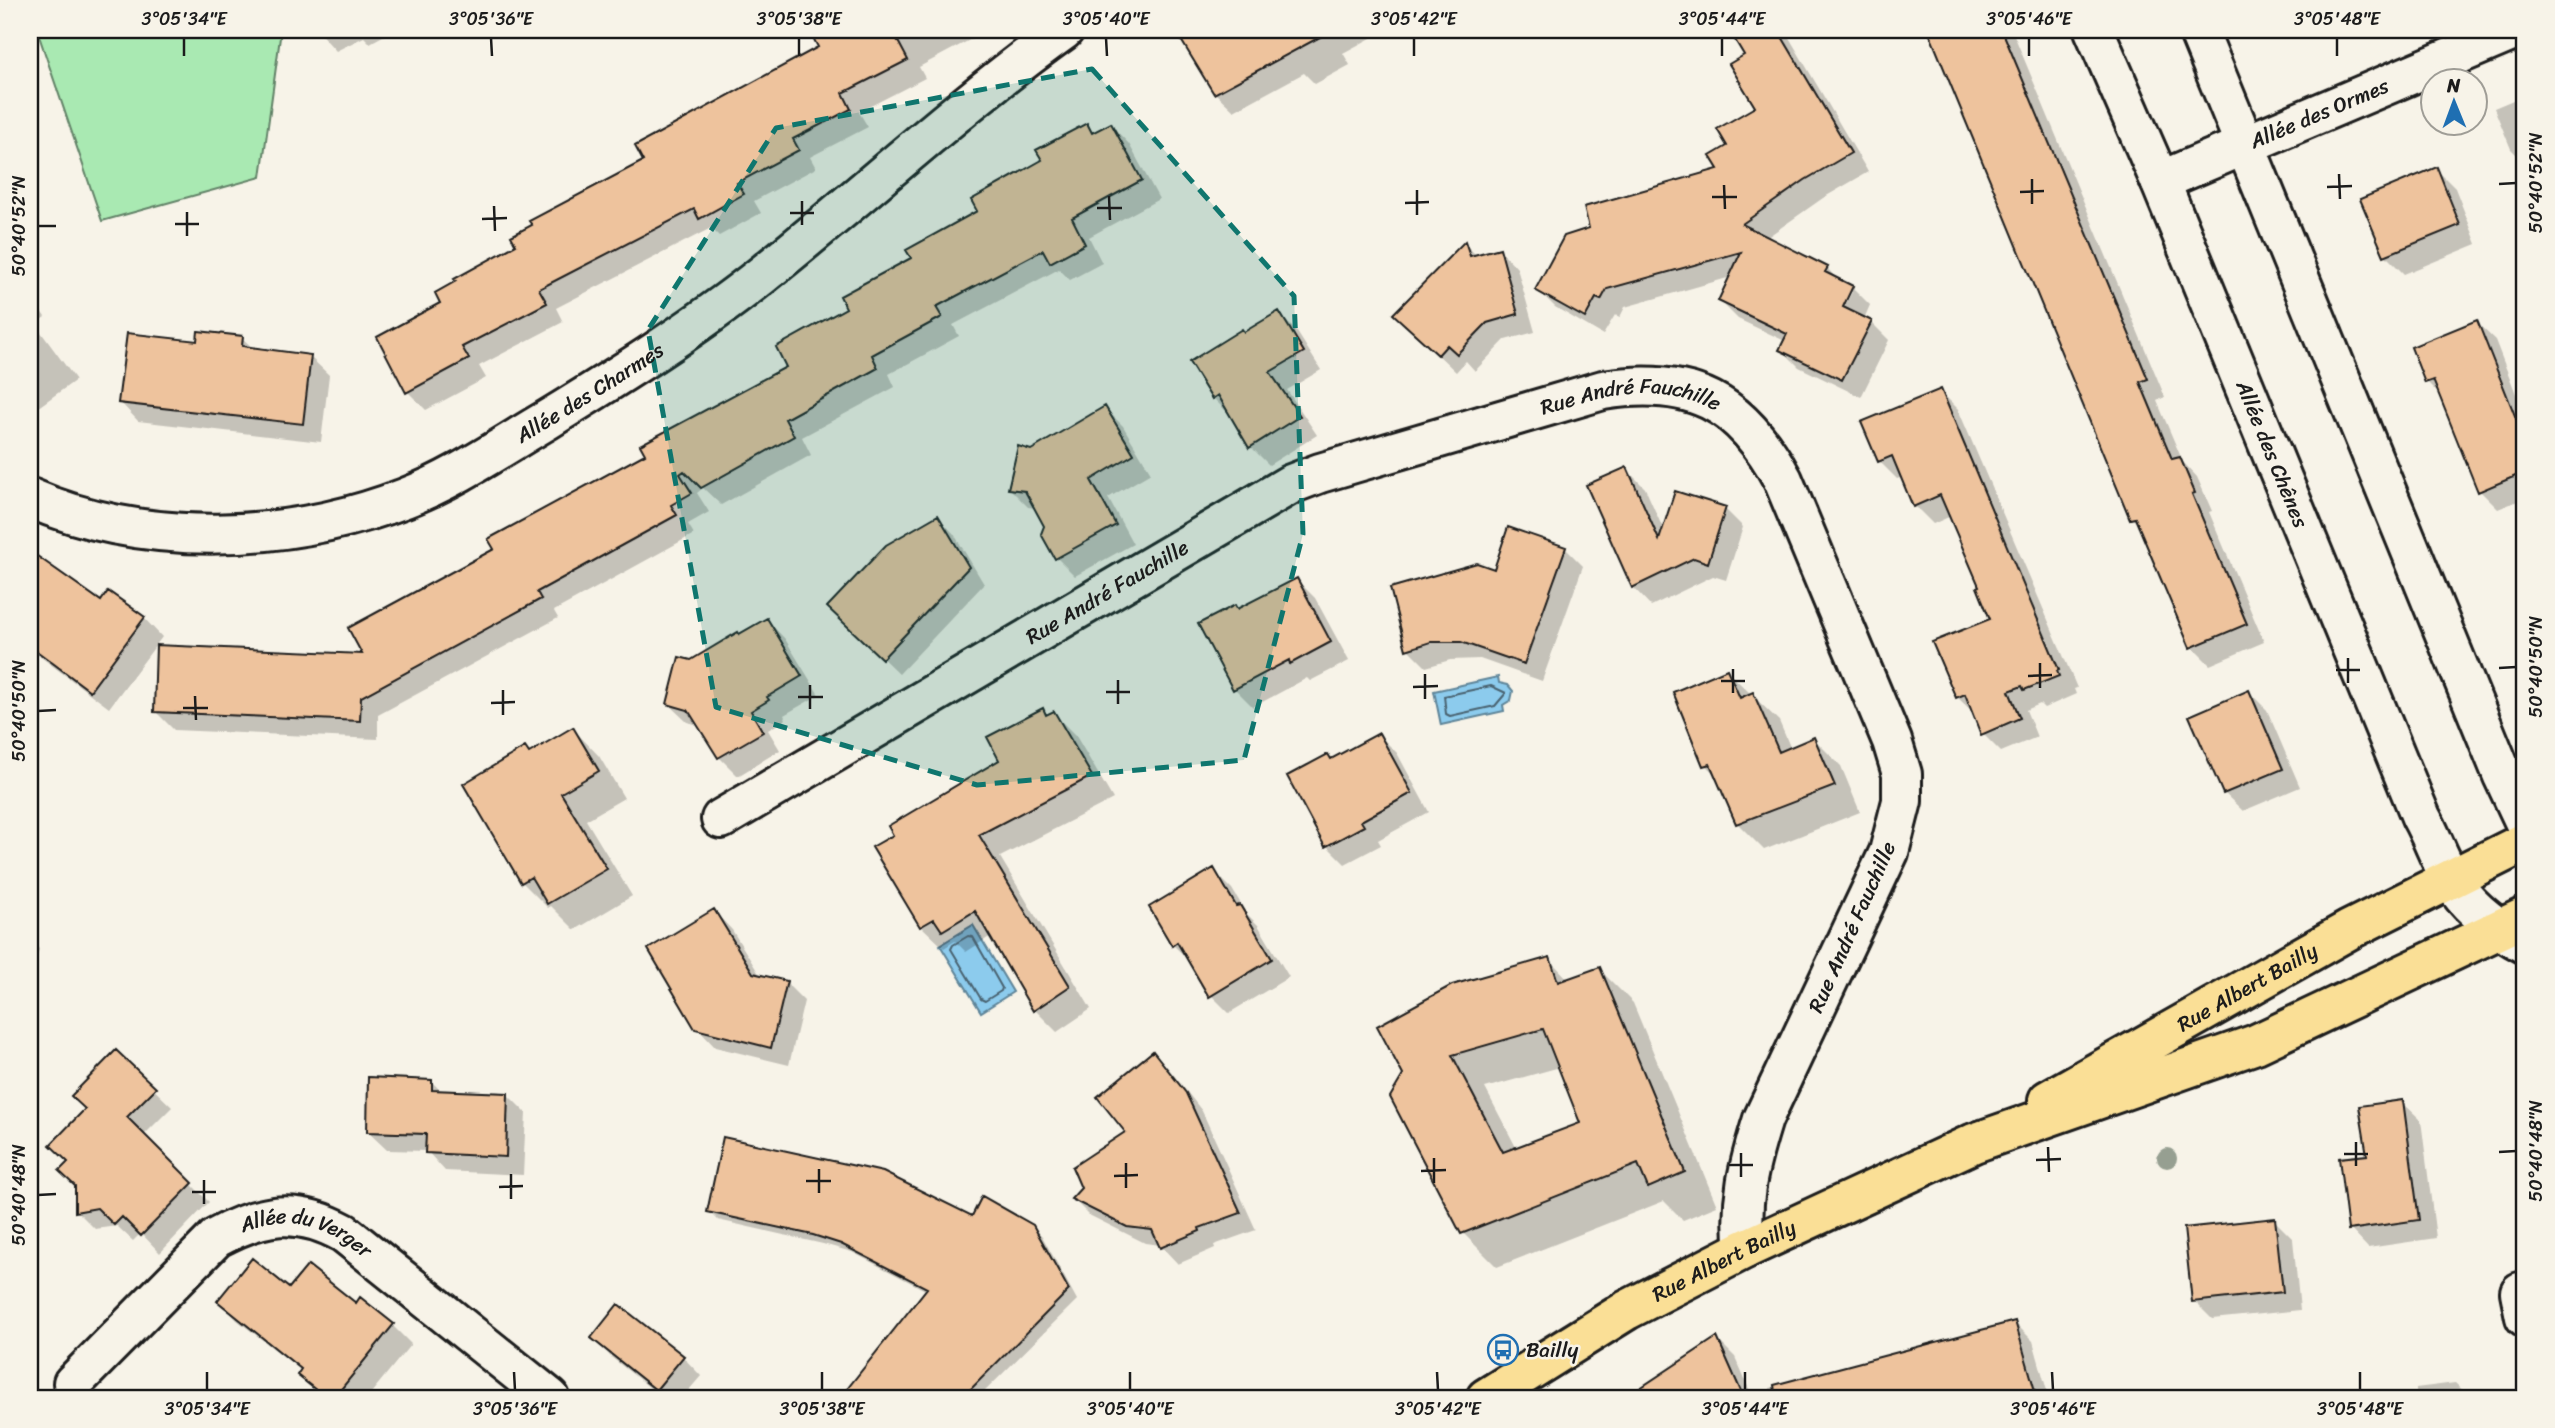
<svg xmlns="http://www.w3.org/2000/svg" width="2555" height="1428" font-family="Sriracha,sans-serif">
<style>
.green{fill:#a9e9b2;stroke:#628267;stroke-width:2}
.water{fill:#8ccbed;stroke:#5f8599;stroke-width:2}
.shadow{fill:#0003;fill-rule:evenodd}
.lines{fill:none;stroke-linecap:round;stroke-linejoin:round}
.shore{stroke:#496270;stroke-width:2}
.building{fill:#eec39d;stroke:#1c1c1c;stroke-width:2;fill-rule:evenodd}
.minor-casing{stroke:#1c1c1c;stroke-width:44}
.major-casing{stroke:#1c1c1c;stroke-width:44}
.minor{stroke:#f7f3e8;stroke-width:38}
.major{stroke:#fadf96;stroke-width:38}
.tree{fill:#969f91}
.marked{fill:#0f766e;fill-opacity:0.2;stroke:#0f766e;stroke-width:5;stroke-dasharray:14 9;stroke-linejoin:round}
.ticks{fill:none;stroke:#1c1c1c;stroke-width:2.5}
.labels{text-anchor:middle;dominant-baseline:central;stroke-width:5;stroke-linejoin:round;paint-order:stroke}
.street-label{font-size:21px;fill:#1c1c1c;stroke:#f7f3e8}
.poi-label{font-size:21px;fill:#1c1c1c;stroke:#f7f3e8;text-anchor:start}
.neatline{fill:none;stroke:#1c1c1c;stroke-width:2.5}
.ticks-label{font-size:18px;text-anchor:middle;fill:#1c1c1c}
</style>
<rect width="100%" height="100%" fill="#f7f3e8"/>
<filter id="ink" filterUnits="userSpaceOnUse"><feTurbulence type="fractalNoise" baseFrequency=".0143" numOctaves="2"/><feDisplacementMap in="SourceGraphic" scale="14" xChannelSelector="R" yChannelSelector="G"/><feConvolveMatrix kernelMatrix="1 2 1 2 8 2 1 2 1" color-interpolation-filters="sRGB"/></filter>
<g filter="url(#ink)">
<path class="green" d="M 37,30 L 281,30 L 261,177 L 102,221 Z"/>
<path class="water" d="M 1498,677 L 1499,683 L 1508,685 L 1513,691 L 1511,700 L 1503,705 L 1504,711 L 1441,725 L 1434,691 Z
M 973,925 L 1013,992 L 981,1012 L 940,945 Z"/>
<path class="shadow" d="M 317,30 L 394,30 L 370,43 L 364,37 L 336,51 Z
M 820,30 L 976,30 L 979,35 L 919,67 L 925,78 L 859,112 L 868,127 L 810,157 L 816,168 L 754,201 L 761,213 L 719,236 L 711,228 L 556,308 L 563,322 L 479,366 L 486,378 L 426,410 L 408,392 L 442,304 L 519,246 L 820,47 L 813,33 Z
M 1186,30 L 1386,30 L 1343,53 L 1350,65 L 1315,84 L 1304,73 L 1234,111 L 1215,93 L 1179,33 Z
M 1746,30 L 1782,30 L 1787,34 L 1868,172 L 1823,198 L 1766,238 L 1827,268 L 1839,281 L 1852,287 L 1870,305 L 1864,319 L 1871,322 L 1889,340 L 1861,397 L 1799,367 L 1781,349 L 1785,341 L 1738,319 L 1720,301 L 1731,277 L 1625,307 L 1620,317 L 1615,315 L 1603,335 L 1555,307 L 1537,289 L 1592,229 L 1720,170 L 1729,146 L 1757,107 L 1747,55 L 1735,36 ZM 1848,292 L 1852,292 L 1840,316 L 1837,315 Z
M 1929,30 L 2012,30 L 2165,397 L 2157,401 L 2183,462 L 2197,477 L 2212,511 L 2209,512 L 2264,642 L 2210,665 L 2192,647 L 2141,527 L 2132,518 Z
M 2322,30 L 2349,30 L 2330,38 Z
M 2525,95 L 2525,163 L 2511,149 L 2494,108 Z
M 1086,125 L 1095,134 L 1111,125 L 1129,144 L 1159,199 L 1089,237 L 1102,263 L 1070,280 L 1059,269 L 953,325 L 959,336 L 889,374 L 895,387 L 802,437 L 811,455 L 721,505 L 703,488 L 697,493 L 709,512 L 688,524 L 694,534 L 554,611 L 558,618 L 378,715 L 378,739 L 174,730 L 155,711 L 365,655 L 496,550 L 789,368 L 849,308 L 980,212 Z
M 2436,169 L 2455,188 L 2477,244 L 2404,274 L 2385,255 Z
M 1465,244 L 1477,256 L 1500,250 L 1517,268 L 1535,332 L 1505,340 L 1475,371 L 1466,361 L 1456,372 L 1413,331 Z
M 30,296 L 45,317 L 35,324 L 76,380 L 30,413 Z
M 1278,313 L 1297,332 L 1321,370 L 1287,390 L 1317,435 L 1269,465 L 1251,447 L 1231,416 L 1213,398 L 1244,334 Z
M 2476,322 L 2495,340 L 2525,417 L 2525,498 L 2498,509 L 2480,491 L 2441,396 L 2427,382 Z
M 242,338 L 254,349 L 310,357 L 329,375 L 321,442 L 138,421 L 120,402 L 198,343 Z
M 1940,391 L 1958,409 L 2077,688 L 2074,689 L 2076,694 L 2044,708 L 2040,704 L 2026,710 L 2037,737 L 2001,752 L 1983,734 L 1975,714 L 1957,697 L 1992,620 L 1982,587 L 1951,516 L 1933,524 L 1915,506 L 1903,477 L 1897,479 L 1879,461 Z
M 1105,408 L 1123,426 L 1151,473 L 1108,498 L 1133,544 L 1075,576 L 1057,558 L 1043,534 L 1046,526 L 1036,508 L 1028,507 L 1010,489 L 1032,451 Z
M 1626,469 L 1645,488 L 1664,531 L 1725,509 L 1743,527 L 1726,580 L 1713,576 L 1651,606 L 1633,587 Z
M 938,517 L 954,534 L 984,584 L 899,674 L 846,623 Z
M 1565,548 L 1583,566 L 1542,681 L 1480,659 L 1450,660 L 1426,667 L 1408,649 L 1495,571 Z
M 30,569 L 101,603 L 109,594 L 144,618 L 162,637 L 109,708 L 30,649 Z
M 1297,580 L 1315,598 L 1349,661 L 1310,681 L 1307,678 L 1253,707 L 1235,689 L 1200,624 L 1238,610 Z
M 767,620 L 785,639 L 819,695 L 784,715 L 786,719 L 768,730 L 780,750 L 738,776 L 719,757 L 699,725 L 687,722 L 668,704 L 691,662 Z
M 1727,671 L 1779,721 L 1791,749 L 1814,739 L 1841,766 L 1860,812 L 1764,850 L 1737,823 L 1718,777 L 1705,765 Z
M 2249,692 L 2267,710 L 2300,787 L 2243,811 L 2224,793 Z
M 1042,710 L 1048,716 L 1053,713 L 1076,736 L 1113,799 L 1000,857 L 1091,1009 L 1057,1032 L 1035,1010 L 991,936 L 966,952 L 955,941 L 944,948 L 921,926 L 1001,761 Z
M 573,729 L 599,756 L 624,798 L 586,820 L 632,896 L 575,930 L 551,906 L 548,908 L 522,882 L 530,754 Z
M 1379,735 L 1397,753 L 1429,812 L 1378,840 L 1381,845 L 1345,864 L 1327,846 L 1328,756 L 1333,761 Z
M 1214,871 L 1232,889 L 1247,914 L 1258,925 L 1289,977 L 1229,1013 L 1211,995 L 1192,963 L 1173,945 Z
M 714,911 L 732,930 L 761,977 L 786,983 L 804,1001 L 789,1065 L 715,1047 L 697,1028 Z
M 30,940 L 39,949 L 30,984 Z
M 1549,959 L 1569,980 L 1599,969 L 1633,1003 L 1717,1206 L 1683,1220 L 1664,1201 L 1497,1267 L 1463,1233 L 1392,1097 ZM 1560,1067 L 1582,1124 L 1517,1149 L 1485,1088 Z
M 116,1053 L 172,1107 L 143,1136 L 209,1202 L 160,1253 L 141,1233 L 133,1241 L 117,1226 L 95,1229 L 77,1211 L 77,1186 L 70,1162 L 87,1110 Z
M 1152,1053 L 1169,1069 L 1202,1111 L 1256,1230 L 1214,1245 L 1215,1248 L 1178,1264 L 1160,1245 L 1145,1243 L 1089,1215 L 1073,1199 L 1128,1132 Z
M 431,1081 L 442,1092 L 508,1095 L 526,1113 L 523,1175 L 445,1171 L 427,1151 L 387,1150 L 368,1132 Z
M 2402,1102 L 2421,1120 L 2436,1238 L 2368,1248 L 2350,1229 L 2369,1156 Z
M 709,1211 L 972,1218 L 1032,1226 L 1042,1236 L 1077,1300 L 978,1398 L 841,1398 L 927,1291 L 852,1252 L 823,1244 L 718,1220 Z
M 2274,1220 L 2293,1239 L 2300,1310 L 2212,1319 L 2194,1301 Z
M 289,1290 L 356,1305 L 360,1300 L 393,1326 L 411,1344 L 367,1398 L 324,1398 L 299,1375 L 302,1371 L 237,1320 L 219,1301 Z
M 2014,1322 L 2033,1341 L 2049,1398 L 1772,1398 L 1770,1388 Z
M 593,1338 L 683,1357 L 701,1376 L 682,1398 L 663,1398 L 611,1357 Z
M 1717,1339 L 1735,1357 L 1753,1398 L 1625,1398 Z
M 2455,1383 L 2471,1398 L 2391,1398 L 2416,1394 L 2416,1388 Z"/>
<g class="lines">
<path class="shore" d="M 1491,686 L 1506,693 L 1495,706 L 1450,716 L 1446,714 L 1444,696 Z
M 968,936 L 973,937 L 1002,988 L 1001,991 L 985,1001 L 981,999 L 951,949 L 953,945 Z"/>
</g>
<path class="building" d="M 809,30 L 892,30 L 908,60 L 843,93 L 851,109 L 793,139 L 799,150 L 737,183 L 744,194 L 699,219 L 694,209 L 539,289 L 547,303 L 462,347 L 469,359 L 406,393 L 377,337 L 440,303 L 435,293 L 456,281 L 454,279 L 516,245 L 511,236 L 532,225 L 529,221 L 643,161 L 635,146 L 818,47 Z
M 1175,30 L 1333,30 L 1214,94 Z
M 1729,30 L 1778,30 L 1851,153 L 1805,180 L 1742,224 L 1828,267 L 1825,272 L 1853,286 L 1843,307 L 1872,321 L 1842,380 L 1779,350 L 1787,334 L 1718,301 L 1741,252 L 1607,289 L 1601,300 L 1596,298 L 1585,318 L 1535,290 L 1564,236 L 1589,228 L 1584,207 L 1718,169 L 1710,156 L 1727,146 L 1717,129 L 1755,107 L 1729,64 L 1744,55 Z
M 1928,30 L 2002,30 L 2148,379 L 2140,382 L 2172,459 L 2180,457 L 2195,493 L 2192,494 L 2247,624 L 2190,648 L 2135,518 L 2130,519 Z
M 1087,123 L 1092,133 L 1111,123 L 1142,180 L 1072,218 L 1085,244 L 1050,263 L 1043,250 L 936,307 L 942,317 L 872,355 L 878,368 L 785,419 L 794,436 L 701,488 L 684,471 L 680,474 L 692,493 L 671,505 L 677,515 L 537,592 L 541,599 L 361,697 L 360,721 L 154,712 L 156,645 L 362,654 L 348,628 L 494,549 L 488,539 L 645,454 L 640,445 L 786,367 L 776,347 L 846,308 L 840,296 L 911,258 L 906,250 L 977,211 L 971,200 L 1042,160 L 1036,150 Z
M 2437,167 L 2460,225 L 2384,256 L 2360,199 Z
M 1465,241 L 1470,256 L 1500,248 L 1518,314 L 1487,323 L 1457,354 L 1447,345 L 1438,355 L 1393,314 Z
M 1279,311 L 1304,352 L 1270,372 L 1300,416 L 1249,448 L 1218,395 L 1212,399 L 1189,362 L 1242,329 L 1244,332 Z
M 2477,320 L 2525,441 L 2525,472 L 2478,492 L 2433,380 L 2425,383 L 2411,347 Z
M 198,331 L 243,336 L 242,346 L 311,355 L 303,424 L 118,403 L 127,333 L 197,341 Z
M 1941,389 L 2059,670 L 2057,671 L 2059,676 L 2024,690 L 2022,686 L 2009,691 L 2020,718 L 1981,735 L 1965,694 L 1956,698 L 1932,642 L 1990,619 L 1977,587 L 1979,586 L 1940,495 L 1913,507 L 1892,456 L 1878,462 L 1861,422 Z
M 1105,406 L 1134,454 L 1091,480 L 1116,525 L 1055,559 L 1041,534 L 1044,526 L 1025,491 L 1008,489 L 1018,446 L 1031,450 Z
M 1627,467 L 1659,540 L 1675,491 L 1726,507 L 1708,563 L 1694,558 L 1632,588 L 1586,485 Z
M 938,515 L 969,567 L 882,659 L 827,607 L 886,545 Z
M 1508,527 L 1566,547 L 1524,664 L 1461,642 L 1431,642 L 1406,650 L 1390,588 L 1477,563 L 1494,569 Z
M 30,551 L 101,601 L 108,591 L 145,617 L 90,691 L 30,646 Z
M 1297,578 L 1331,642 L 1290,664 L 1289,660 L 1233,690 L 1198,624 L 1235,605 L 1237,609 Z
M 767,618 L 802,676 L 767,697 L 769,700 L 751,711 L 763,732 L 718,758 L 688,710 L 667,704 L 679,657 L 691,660 L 738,632 L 739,634 Z
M 1727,669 L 1740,698 L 1753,692 L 1779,752 L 1814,737 L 1835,786 L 1736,824 L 1710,764 L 1703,766 L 1673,692 Z
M 2249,690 L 2283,769 L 2223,794 L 2189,716 Z
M 1043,708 L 1046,715 L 1054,711 L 1092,776 L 979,835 L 1070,986 L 1033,1011 L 975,911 L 942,931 L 934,919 L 920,927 L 872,847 L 893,835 L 888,826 L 999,760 L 987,737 Z
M 573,727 L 599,771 L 561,793 L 607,869 L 547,904 L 531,877 L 521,883 L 463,784 L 525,747 L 529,753 Z
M 1379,733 L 1412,793 L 1361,821 L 1364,826 L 1325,847 L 1287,776 L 1328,754 L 1331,759 Z
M 1214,868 L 1236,906 L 1240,905 L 1272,959 L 1209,997 L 1177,942 L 1172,946 L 1149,907 Z
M 714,909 L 753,973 L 787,981 L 771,1048 L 695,1029 L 648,949 Z
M 1550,957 L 1558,982 L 1600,967 L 1685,1172 L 1648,1188 L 1638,1164 L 1461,1234 L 1390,1097 L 1403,1075 L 1377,1026 L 1452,985 ZM 1543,1029 L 1580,1123 L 1503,1152 L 1452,1055 Z
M 116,1050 L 156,1088 L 127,1117 L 193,1183 L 141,1236 L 122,1217 L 114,1225 L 97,1208 L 75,1212 L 75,1186 L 59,1171 L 68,1162 L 50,1145 L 85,1109 L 71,1096 Z
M 1153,1051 L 1186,1093 L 1241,1213 L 1199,1228 L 1200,1231 L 1160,1248 L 1152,1230 L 1127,1227 L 1071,1199 L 1081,1188 L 1072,1167 L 1125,1132 L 1097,1097 Z
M 368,1077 L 432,1080 L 432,1090 L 508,1093 L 506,1157 L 425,1153 L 426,1134 L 367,1132 Z
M 2403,1100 L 2419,1220 L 2348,1230 L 2339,1158 L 2367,1155 L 2359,1106 Z
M 723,1137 L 883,1172 L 972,1216 L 982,1196 L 1033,1225 L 1069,1290 L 962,1398 L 840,1398 L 927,1288 L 841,1244 L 813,1235 L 707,1212 Z
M 2275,1218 L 2283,1292 L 2192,1302 L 2184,1228 Z
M 252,1258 L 289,1288 L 308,1265 L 356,1303 L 360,1297 L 394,1324 L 334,1398 L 326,1398 L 297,1375 L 301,1369 L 217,1301 Z
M 618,1304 L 684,1356 L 656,1390 L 591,1338 Z
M 2015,1321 L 2037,1398 L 1776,1398 L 1774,1385 Z
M 1717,1337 L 1744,1398 L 1625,1398 Z"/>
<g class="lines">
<g class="minor-casing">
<g id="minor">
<path id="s1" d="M 2094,30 L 2160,181 L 2421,817 C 2434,840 2442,868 2458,890 C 2474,912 2501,931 2525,944"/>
<path d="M 2198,30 L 2503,776 L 2525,823"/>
<path id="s2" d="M 2160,181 L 2516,30"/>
<path id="s3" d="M 30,498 C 145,548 289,543 405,498 C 455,479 501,447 547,420 C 620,375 694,329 761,276 C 863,195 958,106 1064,30"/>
<path id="s4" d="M 721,819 L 1291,484 L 1320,473 L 1603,390 C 1691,376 1741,401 1783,480 L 1892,741 L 1902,774 L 1902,801 L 1889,852 L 1763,1119 C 1749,1164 1739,1201 1745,1249"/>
<path d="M 2520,1292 L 2525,1317"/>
<path id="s5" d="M 73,1383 L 216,1238 C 262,1213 297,1207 344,1233 L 550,1398"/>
</g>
</g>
<g class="major-casing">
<g id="major">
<path id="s6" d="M 2048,1100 L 2349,930 L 2525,842"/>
<path id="s7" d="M 1486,1398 L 1627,1310 L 1745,1249 L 1974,1143 L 2256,1044 L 2525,917"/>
</g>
</g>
<use href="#minor" class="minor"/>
<use href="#major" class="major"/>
</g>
<circle class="tree" cx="2167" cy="1158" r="10"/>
</g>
<path class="marked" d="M 1092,69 L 1294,296 L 1303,534 L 1244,760 L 977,785 L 716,707 L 648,330 L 776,128 Z"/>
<path class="ticks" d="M 184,38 L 184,56M 491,38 L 492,56M 799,38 L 799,56M 1106,38 L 1107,56M 1414,38 L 1414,56M 1722,38 L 1722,56M 2029,38 L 2029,56M 2337,38 L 2337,56M 2339,174 L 2340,199M 2032,179 L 2032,204M 2499,184 L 2516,183M 1724,185 L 1725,209M 2327,187 L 2352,186M 1417,190 L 1417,215M 2020,192 L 2044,191M 1109,196 L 1110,220M 1712,197 L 1737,197M 802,201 L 802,225M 1405,203 L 1429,202M 494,206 L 495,231M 1097,208 L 1122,208M 187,212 L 187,236M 790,213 L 814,213M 482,219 L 507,218M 175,224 L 199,224M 38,226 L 56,226M 2348,658 L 2348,683M 2040,663 L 2040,688M 2499,668 L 2516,667M 1733,669 L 1733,693M 2336,670 L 2360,670M 1425,674 L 1425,699M 2028,676 L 2052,675M 1118,680 L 1118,704M 1721,681 L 1745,681M 810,685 L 810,709M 1413,687 L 1438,686M 503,690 L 503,715M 1106,692 L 1130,692M 195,696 L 196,720M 798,697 L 823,697M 491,703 L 515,702M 183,708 L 208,708M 38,711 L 56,710M 2356,1142 L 2356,1166M 2048,1147 L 2049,1172M 2499,1152 L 2516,1151M 1741,1153 L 1741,1177M 2344,1154 L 2368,1154M 1434,1158 L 1434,1183M 2036,1160 L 2061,1159M 1126,1163 L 1126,1188M 1729,1165 L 1753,1165M 819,1169 L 819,1193M 1421,1171 L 1446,1170M 511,1174 L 511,1199M 1114,1176 L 1138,1175M 204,1180 L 204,1204M 806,1181 L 831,1181M 499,1187 L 523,1186M 192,1192 L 216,1192M 38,1195 L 56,1194M 207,1372 L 207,1390M 514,1372 L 515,1390M 822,1372 L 822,1390M 1130,1372 L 1130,1390M 1437,1372 L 1438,1390M 1745,1372 L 1745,1390M 2052,1372 L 2053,1390M 2360,1372 L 2360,1390"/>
<defs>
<g id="bus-ring" transform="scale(1.575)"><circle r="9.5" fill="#f7f3e8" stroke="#1f6fb2" stroke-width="1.5"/><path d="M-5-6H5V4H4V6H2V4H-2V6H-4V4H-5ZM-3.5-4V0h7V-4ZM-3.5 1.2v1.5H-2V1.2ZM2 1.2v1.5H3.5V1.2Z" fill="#1f6fb2"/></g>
</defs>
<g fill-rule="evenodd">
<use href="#bus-ring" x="1503" y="1350"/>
</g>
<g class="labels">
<g class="street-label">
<text stroke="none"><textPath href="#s2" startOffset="173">Allée des Ormes</textPath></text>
<text stroke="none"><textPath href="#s3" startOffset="597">Allée des Charmes</textPath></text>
<text stroke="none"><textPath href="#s4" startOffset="1015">Rue André Fauchille</textPath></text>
<text stroke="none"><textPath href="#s1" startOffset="460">Allée des Chênes</textPath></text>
<text stroke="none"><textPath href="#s4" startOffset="448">Rue André Fauchille</textPath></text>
<text transform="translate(1852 927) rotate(-66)">Rue André Fauchille</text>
<text stroke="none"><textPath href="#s6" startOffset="229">Rue Albert Bailly</textPath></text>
<text stroke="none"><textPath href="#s5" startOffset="301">Allée du Verger</textPath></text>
<text stroke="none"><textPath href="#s7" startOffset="275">Rue Albert Bailly</textPath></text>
</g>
<g class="poi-label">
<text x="1526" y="1350">Bailly</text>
</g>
</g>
<rect width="2555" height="1428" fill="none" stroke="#f7f3e8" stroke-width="77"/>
<g transform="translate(2454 102) rotate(359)"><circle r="33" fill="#f7f3e8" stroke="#9f9d96" stroke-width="2"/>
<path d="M0-5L12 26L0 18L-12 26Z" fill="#1f6fb2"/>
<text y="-10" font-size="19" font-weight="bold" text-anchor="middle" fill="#1c1c1c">N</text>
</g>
<rect x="38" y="38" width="2478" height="1352" class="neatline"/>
<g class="ticks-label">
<text x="184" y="25">3°05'34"E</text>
<text x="491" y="25">3°05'36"E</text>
<text x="799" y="25">3°05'38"E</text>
<text x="1106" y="25">3°05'40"E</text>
<text x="1414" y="25">3°05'42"E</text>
<text x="1722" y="25">3°05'44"E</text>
<text x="2029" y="25">3°05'46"E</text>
<text x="2337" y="25">3°05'48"E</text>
<text transform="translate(2536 183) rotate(-90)" y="6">50°40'52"N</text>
<text transform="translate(19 226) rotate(-90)" y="6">50°40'52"N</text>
<text transform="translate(2536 667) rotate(-90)" y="6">50°40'50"N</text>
<text transform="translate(19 711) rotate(-90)" y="6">50°40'50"N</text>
<text transform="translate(2536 1151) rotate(-90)" y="6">50°40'48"N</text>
<text transform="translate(19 1195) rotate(-90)" y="6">50°40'48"N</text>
<text x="207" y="1415">3°05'34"E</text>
<text x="515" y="1415">3°05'36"E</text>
<text x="822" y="1415">3°05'38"E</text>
<text x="1130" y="1415">3°05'40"E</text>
<text x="1438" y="1415">3°05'42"E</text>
<text x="1745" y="1415">3°05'44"E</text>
<text x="2053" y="1415">3°05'46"E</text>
<text x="2360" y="1415">3°05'48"E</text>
</g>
</svg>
